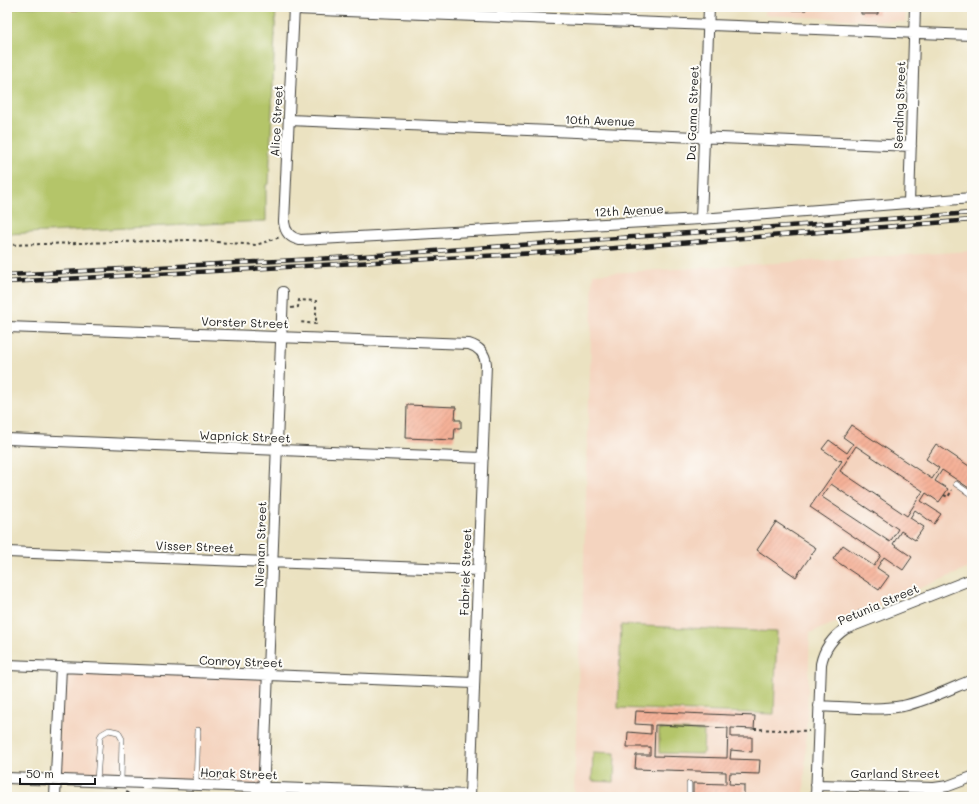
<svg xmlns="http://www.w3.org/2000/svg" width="979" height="804" font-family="Mali,sans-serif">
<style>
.built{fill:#f4d4bf}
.park{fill:#b4c569;stroke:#687042}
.building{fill:url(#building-hatch);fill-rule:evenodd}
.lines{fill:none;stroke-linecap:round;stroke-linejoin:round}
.service-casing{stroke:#3b3a35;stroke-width:6}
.minor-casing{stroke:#3b3a35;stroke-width:12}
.path{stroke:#3b3a35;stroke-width:2;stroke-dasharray:3 3;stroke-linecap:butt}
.service{stroke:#fff;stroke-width:5}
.minor{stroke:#fff;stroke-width:10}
.rail-casing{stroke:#1c1c1c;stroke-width:4.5}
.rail{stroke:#fdfcf7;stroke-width:3;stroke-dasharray:9;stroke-linecap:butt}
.labels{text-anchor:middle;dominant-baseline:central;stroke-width:4;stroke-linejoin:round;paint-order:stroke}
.street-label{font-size:12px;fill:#1c1c1c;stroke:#fdfcf7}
</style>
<defs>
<pattern id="building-hatch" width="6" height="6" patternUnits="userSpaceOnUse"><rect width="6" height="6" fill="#f5b198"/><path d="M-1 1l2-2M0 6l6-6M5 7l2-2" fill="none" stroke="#d19882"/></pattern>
</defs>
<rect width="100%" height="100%" fill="#fdfcf7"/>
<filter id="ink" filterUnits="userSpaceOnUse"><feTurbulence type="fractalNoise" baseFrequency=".025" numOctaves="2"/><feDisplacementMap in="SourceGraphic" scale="8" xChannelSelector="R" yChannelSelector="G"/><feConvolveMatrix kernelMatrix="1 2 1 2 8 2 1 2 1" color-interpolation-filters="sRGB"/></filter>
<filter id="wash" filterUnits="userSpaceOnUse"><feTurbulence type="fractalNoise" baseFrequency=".012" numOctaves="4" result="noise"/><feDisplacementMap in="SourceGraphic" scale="16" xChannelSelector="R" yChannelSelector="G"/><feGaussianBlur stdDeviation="0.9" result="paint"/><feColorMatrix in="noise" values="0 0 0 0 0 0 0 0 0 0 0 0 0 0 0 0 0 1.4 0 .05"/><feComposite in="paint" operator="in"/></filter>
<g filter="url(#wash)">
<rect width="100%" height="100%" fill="#ebe2c1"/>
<path class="built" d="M 766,7 L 906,7 L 905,22 L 765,15 Z
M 972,251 L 972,567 L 810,633 L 804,797 L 574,797 L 580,624 L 582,623 L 593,274 Z
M 61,668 L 268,675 L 264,787 L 57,779 Z"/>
<path class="park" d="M 7,7 L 276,7 L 269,184 L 266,185 L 266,221 L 7,234 Z
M 621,625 L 777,632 L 774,714 L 618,708 Z
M 659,729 L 704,731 L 703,754 L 659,753 Z
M 593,752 L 615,753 L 614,782 L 592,781 Z
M 63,793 L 165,797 L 62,797 Z"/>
<g id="blocks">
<path class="building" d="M 66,7 L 77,7 L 77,11 L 66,11 Z
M 791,7 L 806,7 L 806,10 L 791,10 Z
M 861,7 L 878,7 L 878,14 L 861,14 Z
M 407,405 L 456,407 L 455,420 L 461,420 L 461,428 L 455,428 L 454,440 L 406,438 Z
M 851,425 L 932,479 L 939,468 L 926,459 L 936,444 L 972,468 L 972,490 L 942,470 L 935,481 L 948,489 L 944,495 L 939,502 L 926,493 L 921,501 L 941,514 L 934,524 L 915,510 L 910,518 L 924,527 L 915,540 L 901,531 L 893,544 L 912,557 L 903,570 L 884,557 L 877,568 L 889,576 L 879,590 L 833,559 L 843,545 L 874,566 L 881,555 L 810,507 L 842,461 L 841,460 L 840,461 L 822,449 L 829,440 L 847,453 L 853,444 L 843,437 ZM 856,446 L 923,491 L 907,516 L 840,471 ZM 831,484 L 898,529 L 890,542 L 822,497 Z
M 776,522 L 816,548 L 796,577 L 757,550 Z
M 636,711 L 755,716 L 754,729 L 731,728 L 731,737 L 752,737 L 752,752 L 731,750 L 730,759 L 760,760 L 759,774 L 730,773 L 729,784 L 744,785 L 744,797 L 693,797 L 693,783 L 726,784 L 726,772 L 635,769 L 636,755 L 650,755 L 650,747 L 627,747 L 628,732 L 651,734 L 651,725 L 635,724 ZM 655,725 L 728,728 L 727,758 L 654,756 Z"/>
</g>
</g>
<g filter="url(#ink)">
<use href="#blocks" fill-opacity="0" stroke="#3b3a35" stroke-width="1"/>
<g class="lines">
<g class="service-casing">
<path id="service" d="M 956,484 L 972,495
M 860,613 L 865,622
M 97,781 L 100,737 L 102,734 L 109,730 L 118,732 L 122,739 L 121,782
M 196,785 L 198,730
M 689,797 L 689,784"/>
</g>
<g class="minor-casing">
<path id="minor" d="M 294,7 L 284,222 C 285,232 290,238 300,240 L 701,219 L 972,198
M 294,9 L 972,35
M 289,120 L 911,146
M 909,203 L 915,7
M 701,219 L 709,7
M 7,327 L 469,344 C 479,347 485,354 486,364 L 470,797
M 7,439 L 483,458
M 7,552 L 478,570
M 7,665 L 474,683
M 819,706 C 846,707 877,711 903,706 C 926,701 950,689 972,680
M 7,778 L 470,795
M 816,785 L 934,788 L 948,786 L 972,777
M 55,797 L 61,667
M 263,797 L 283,292
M 816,797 L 821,664 C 824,649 832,638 845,629 L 972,579"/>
</g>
<path class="path" d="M 7,245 L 190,240 L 256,245 L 280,237
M 291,308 L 298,307 L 299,300 L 316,301 L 316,324 L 300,322
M 944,495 L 948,497 L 952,490
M 754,729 L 809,731
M 126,792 L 133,797"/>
<use href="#service" class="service"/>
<use href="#minor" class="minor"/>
<g class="rail-casing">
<path id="rail" d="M 7,275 L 335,258 L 972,213
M 7,282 L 233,270 L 590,250 L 972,220"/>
</g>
<use href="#rail" class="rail"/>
</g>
</g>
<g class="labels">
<g class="street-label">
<text transform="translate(899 105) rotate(-88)">Sending Street</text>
<text transform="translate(692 113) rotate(-88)">Da Gama Street</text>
<text transform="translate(600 120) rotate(2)">10th Avenue</text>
<text transform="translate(276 121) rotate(-87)">Alice Street</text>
<text transform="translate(629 210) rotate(-3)">12th Avenue</text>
<text transform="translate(245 322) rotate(2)">Vorster Street</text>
<text transform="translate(245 436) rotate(2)">Wapnick Street</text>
<text transform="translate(260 544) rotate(-88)">Nieman Street</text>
<text transform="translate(195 546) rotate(2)">Visser Street</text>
<text transform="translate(465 572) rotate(-88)">Fabriek Street</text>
<text transform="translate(878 604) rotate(-23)">Petunia Street</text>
<text transform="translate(241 661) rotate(2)">Conroy Street</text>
<text transform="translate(239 773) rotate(2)">Horak Street</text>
<text x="895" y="773">Garland Street</text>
</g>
</g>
<rect width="979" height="804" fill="none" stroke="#fdfcf7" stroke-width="24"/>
<path d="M20 778v6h75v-6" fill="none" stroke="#1c1c1c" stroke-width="2"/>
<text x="26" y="778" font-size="12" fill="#1c1c1c" stroke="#fdfcf7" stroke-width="3" paint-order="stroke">50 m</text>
</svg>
